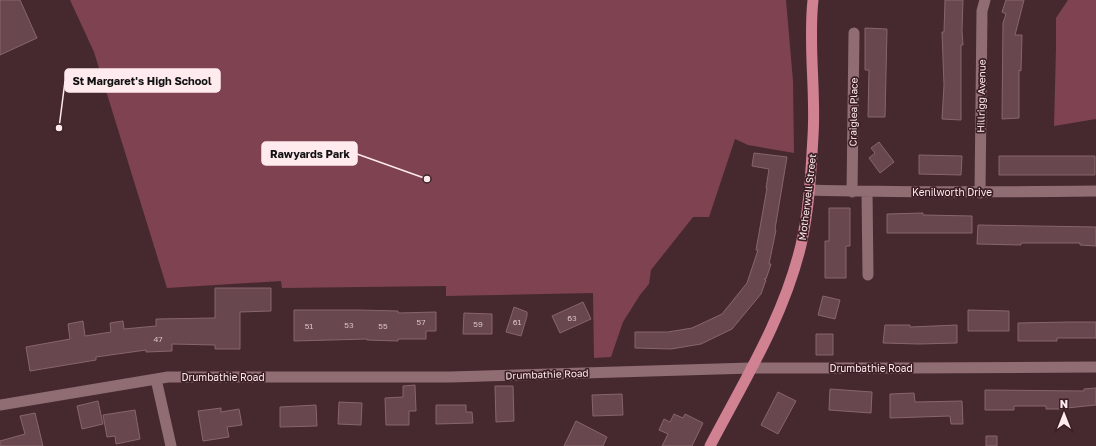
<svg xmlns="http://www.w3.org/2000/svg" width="1096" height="446" font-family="'Golos Text',sans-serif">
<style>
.green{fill:#7e4250}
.building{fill:#68484e;stroke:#87656b}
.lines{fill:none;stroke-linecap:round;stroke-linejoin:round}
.minor{stroke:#906d73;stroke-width:11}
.primary{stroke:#d08192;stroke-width:11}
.labels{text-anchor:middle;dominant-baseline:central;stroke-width:3.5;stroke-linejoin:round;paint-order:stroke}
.number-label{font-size:8px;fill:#d9c2c6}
.street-label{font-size:10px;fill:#ffeaee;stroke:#3b1f25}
.leader{fill:none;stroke:#ffeaee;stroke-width:1.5}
.callout-dot{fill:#ffeaee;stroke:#3b1f25;stroke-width:1.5}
.callout{fill:#ffeaee;stroke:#ffeaee;stroke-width:1.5}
.callout-label{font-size:11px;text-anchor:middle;font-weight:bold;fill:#111}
</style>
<rect width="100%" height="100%" fill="#46292f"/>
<path class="green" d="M 70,0 L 786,0 L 793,81 L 794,153 L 748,145 L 735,139 L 709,217 L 693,217 L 651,270 L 649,284 L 640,295 L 623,322 L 611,357 L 594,358 L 593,293 L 446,296 L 446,286 L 282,288 L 281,281 L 167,288 L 94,52 Z
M 1068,0 L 1096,0 L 1096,119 L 1054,126 L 1056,48 L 1056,18 Z"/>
<path class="building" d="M 0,0 L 20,0 L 37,38 L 0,55 Z
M 945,0 L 963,0 L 962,31 L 963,45 L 961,45 L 961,120 L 942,119 L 944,85 L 942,32 L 944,32 Z
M 1006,0 L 1024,0 L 1015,35 L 1022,35 L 1021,71 L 1019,70 L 1019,118 L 1002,119 L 1003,23 L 1006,14 L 1002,12 Z
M 865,28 L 887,29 L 885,117 L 868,117 L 869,70 L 865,70 Z
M 879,142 L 894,162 L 880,173 L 869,158 L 875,153 L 871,148 Z
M 754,153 L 787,157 L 775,229 L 776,230 L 769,264 L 771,264 L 766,279 L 764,279 L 766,280 L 761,294 L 732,329 L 701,344 L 671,349 L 635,348 L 635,332 L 668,332 L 692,328 L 722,314 L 747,283 L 758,250 L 756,250 L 767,188 L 766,188 L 769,169 L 752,166 Z
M 919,155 L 962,156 L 961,175 L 919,174 Z
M 999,156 L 1095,156 L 1095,175 L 999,175 Z
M 829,208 L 850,208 L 850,246 L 846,246 L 846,278 L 825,278 L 825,241 L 829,241 Z
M 923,213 L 923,215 L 972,216 L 972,233 L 887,233 L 887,214 Z
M 978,225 L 1096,227 L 1096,246 L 1080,245 L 1080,243 L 1021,243 L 1021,245 L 977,244 Z
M 215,288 L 271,288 L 271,311 L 240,312 L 240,349 L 215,349 L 215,345 L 172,344 L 172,351 L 146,352 L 146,350 L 96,357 L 96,360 L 30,371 L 26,347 L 70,339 L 68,324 L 83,321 L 85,336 L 111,332 L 110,323 L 123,321 L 124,329 L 156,326 L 156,319 L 215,318 Z
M 823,296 L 840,300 L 835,319 L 818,315 Z
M 583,302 L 591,319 L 560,333 L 552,316 Z
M 514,307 L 527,312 L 527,316 L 521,336 L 506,332 Z
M 294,310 L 359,310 L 398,311 L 398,313 L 436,312 L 436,331 L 426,331 L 426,339 L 398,339 L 398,341 L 367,340 L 367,339 L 294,341 Z
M 968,310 L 1009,311 L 1009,331 L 968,331 Z
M 464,313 L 492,314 L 492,334 L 463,334 Z
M 1069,322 L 1096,322 L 1096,338 L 1057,338 L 1057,341 L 1018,341 L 1018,323 Z
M 885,325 L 910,325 L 910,327 L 957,325 L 957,343 L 919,344 L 883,343 Z
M 816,334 L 833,334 L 833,355 L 816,355 Z
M 415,385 L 416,411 L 409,411 L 409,425 L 386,425 L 385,398 L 403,397 L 403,386 Z
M 495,386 L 513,386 L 514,421 L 496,422 Z
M 1096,388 L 1096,405 L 1067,408 L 1067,409 L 1046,409 L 1046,406 L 1014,406 L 1014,410 L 985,410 L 985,390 L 1084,391 L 1084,389 Z
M 830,389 L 872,392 L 871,413 L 829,410 Z
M 778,392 L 796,401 L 778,434 L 761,425 Z
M 914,393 L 915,402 L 962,401 L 963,424 L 951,424 L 950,416 L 890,418 L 890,394 Z
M 622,394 L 623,415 L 593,416 L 592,395 Z
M 98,401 L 103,424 L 82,429 L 77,406 Z
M 339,402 L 362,403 L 361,425 L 338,424 Z
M 316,405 L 317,426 L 280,427 L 280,407 Z
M 436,405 L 466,405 L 466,412 L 472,412 L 473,423 L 436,424 Z
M 221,408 L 221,412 L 239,409 L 242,425 L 227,427 L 229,437 L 203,441 L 198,411 Z
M 135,410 L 140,439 L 116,444 L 115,436 L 107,437 L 103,415 Z
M 35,413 L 43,446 L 0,446 L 0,441 L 25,434 L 20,416 Z
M 674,414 L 683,418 L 685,414 L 703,423 L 692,446 L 662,446 L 668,434 L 659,430 L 664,419 L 670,422 Z
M 576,421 L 607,437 L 603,446 L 564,446 Z
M 986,436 L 997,436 L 997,446 L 986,446 Z"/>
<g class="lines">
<path class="minor" d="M 809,190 C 905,193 1000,192 1096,191
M 852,192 L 854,33
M 867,192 L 868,275
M 980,193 L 982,11 L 985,0
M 156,379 L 171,446
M 0,405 L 168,377 L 450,377 L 751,368 L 904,368 L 1096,367"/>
<path class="primary" d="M 710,446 C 744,381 784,317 801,245 C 809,211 811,172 813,136 C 816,91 808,45 813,0"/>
</g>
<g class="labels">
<g class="number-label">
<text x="572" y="318">63</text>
<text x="421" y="322">57</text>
<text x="517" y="322">61</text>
<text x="478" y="324">59</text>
<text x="349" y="325">53</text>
<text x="309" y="326">51</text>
<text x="383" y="326">55</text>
<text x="158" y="339">47</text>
</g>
<g class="street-label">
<text transform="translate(981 96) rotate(-89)">Hillrigg Avenue</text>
<text transform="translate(853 112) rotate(-89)">Craiglea Place</text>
<text x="952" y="192">Kenilworth Drive</text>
<text transform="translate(807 197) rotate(-83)">Motherwell Street</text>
<text x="871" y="368">Drumbathie Road</text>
<text transform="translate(547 374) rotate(-2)">Drumbathie Road</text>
<text x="223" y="377">Drumbathie Road</text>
</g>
</g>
<path class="leader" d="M59 128L65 81M427 179L357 154"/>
<g class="callout-dot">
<circle cx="59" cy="128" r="4"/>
<circle cx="427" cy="179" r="4"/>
</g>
<g class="callout">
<rect x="65" y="69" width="155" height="23" rx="4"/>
<rect x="262" y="142" width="95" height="23" rx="4"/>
</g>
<g class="callout-label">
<text x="142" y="85">St Margaret's High School</text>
<text x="310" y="158">Rawyards Park</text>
</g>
<g transform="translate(1064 414)" stroke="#3b1f25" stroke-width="3" paint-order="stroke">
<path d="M0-3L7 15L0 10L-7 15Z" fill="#ffeaee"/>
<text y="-6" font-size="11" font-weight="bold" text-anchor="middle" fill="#ffeaee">N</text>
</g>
</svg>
